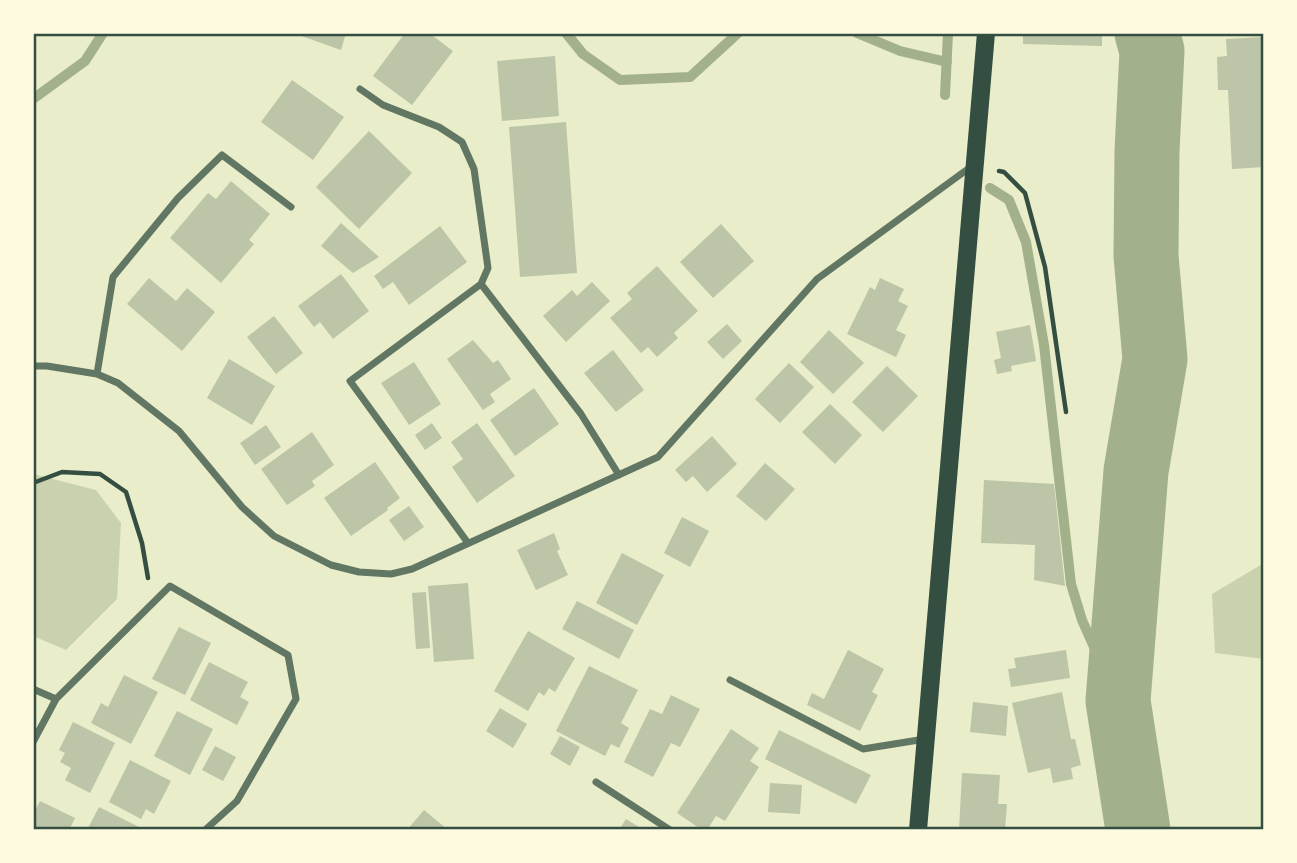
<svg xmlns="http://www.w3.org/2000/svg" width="1297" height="863" font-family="Merriweather,serif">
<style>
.green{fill:#cad2ad}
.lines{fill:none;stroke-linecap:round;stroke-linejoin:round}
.stream{stroke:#a3b18a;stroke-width:10}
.river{stroke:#a3b18a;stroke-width:65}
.building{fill:#bcc5a7}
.path{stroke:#344e41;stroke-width:4.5}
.minor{stroke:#617663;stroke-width:7}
.primary{stroke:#344e41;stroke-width:18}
.neatline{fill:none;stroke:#344e41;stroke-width:2.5}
</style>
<rect width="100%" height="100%" fill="#e9edc9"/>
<path class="green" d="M 33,474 L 96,490 L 121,523 L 117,599 L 66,650 L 33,636 Z
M 1264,563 L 1264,659 L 1215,653 L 1212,594 Z"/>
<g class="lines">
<path class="stream" d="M 566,33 L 583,54 L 620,80 L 690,77 L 738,33
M 857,33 L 900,51 L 947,62
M 945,95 L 948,33
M 33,99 L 85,61 L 103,33
M 990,188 L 1009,200 L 1026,242 L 1044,345 L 1071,584 L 1082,620 L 1118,701"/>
<path class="river" d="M 1138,830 L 1118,701 L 1136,471 L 1155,359 L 1146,256 L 1147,151 L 1152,51 L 1147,33"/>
</g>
<path class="building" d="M 293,33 L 346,33 L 341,50 Z
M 405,33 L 429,33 L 453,51 L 412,105 L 373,76 Z
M 1023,33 L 1102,33 L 1102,46 L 1023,44 Z
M 1264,37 L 1264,72 L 1261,72 L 1262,93 L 1264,93 L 1264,167 L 1232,169 L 1228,90 L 1218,90 L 1217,57 L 1227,56 L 1226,39 Z
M 555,56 L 559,116 L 502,121 L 497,61 Z
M 292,80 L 344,117 L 313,160 L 261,122 Z
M 566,122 L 577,273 L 520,277 L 509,127 Z
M 369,131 L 412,173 L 359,229 L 316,187 Z
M 231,181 L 270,214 L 249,240 L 254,244 L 221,283 L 170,238 L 208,193 L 216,199 Z
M 341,223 L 379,257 L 353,273 L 321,246 Z
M 721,224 L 754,261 L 713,298 L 680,262 Z
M 440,226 L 467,262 L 409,305 L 393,282 L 383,289 L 374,276 Z
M 657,266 L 698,311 L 674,333 L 678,338 L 657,357 L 648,347 L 641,353 L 610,318 L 632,299 L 627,293 Z
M 341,274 L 369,311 L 333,339 L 320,322 L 314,327 L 298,306 Z
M 149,278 L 176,301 L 187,288 L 215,312 L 182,351 L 127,304 Z
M 880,278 L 904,289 L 898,301 L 908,306 L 896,330 L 906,335 L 896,357 L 847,334 L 870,287 L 875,290 Z
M 592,282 L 610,301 L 566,342 L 543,316 L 572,290 L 577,296 Z
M 274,316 L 303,353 L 276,374 L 247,337 Z
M 727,324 L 742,341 L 723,359 L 707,342 Z
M 1030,325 L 1036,361 L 1011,366 L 1012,371 L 997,374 L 994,360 L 1001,358 L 996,332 Z
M 829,330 L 864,363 L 833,394 L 800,362 Z
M 473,340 L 493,363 L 498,360 L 511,379 L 490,394 L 495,402 L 483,410 L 447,359 Z
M 613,350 L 644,390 L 616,412 L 584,373 Z
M 229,359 L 275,386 L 252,425 L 207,398 Z
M 414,362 L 441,404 L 409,425 L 381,383 Z
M 789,363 L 814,387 L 780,423 L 755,399 Z
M 887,366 L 918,396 L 883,432 L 852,402 Z
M 534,388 L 559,424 L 515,456 L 490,420 Z
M 830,404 L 862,435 L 835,464 L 802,432 Z
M 432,423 L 442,438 L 425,450 L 415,435 Z
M 477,423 L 515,476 L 477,503 L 452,467 L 463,459 L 451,442 Z
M 266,425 L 281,447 L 255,465 L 240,443 Z
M 312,432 L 334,465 L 312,481 L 315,486 L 287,505 L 261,469 Z
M 712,436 L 737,464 L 707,492 L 693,476 L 686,482 L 675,470 Z
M 375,462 L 400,498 L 387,508 L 388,510 L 351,536 L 324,498 Z
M 765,463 L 795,489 L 766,521 L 736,496 Z
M 984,480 L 1054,484 L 1065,586 L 1034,580 L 1035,545 L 981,543 Z
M 409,506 L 424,527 L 404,541 L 389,520 Z
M 682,517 L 709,531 L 690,567 L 664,553 Z
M 554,533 L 560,549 L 557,551 L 568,575 L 536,590 L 517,550 Z
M 622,553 L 664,575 L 637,625 L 596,603 Z
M 468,583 L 474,659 L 434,662 L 428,586 Z
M 426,592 L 430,648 L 416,649 L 412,593 Z
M 577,601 L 634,630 L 619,659 L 562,629 Z
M 179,627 L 211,643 L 185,695 L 152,679 Z
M 528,631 L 575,658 L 555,692 L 549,688 L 544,696 L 539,692 L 528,711 L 494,691 Z
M 848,650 L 884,669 L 872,692 L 878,695 L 860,731 L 807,705 L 812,693 L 824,699 Z
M 1066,650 L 1070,678 L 1011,687 L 1008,669 L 1016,668 L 1014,658 Z
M 209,662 L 248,682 L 240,697 L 249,702 L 237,725 L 190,700 Z
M 589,666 L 638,690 L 621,723 L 629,728 L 619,748 L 611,744 L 605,756 L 556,731 Z
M 124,675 L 158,692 L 131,744 L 91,723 L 101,703 L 108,707 Z
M 1062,692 L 1071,739 L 1075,739 L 1081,765 L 1071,768 L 1073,779 L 1053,783 L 1050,768 L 1028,773 L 1012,703 Z
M 671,695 L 700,709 L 680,747 L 671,743 L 653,777 L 624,762 L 650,709 L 662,714 Z
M 973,702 L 1008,706 L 1006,736 L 970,732 Z
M 500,708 L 527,724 L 513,748 L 486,731 Z
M 177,711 L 213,729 L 190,775 L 154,756 Z
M 73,722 L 115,743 L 90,793 L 65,780 L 71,768 L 60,762 L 65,753 L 59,750 Z
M 731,729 L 759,748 L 750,761 L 759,767 L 725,821 L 716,816 L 707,830 L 702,830 L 677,813 Z
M 779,730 L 871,775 L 856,804 L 765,759 Z
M 560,736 L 580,747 L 570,766 L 550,754 Z
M 215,746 L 236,757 L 223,781 L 202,770 Z
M 130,760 L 171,781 L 154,814 L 146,809 L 141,819 L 109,802 Z
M 962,773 L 1000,775 L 998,804 L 1007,804 L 1005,830 L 959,830 Z
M 770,783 L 802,785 L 800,814 L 768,812 Z
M 40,801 L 75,818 L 69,830 L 33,830 L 33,810 L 35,811 Z
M 99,807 L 141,828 L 140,830 L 87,830 Z
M 424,810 L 448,830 L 407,830 Z
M 626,819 L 644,830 L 619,830 Z"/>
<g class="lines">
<path class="path" d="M 999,171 L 1004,172 L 1025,193 L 1045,267 L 1066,412
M 33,483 L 62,472 L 100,474 L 126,492 L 142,543 L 148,578"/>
<path class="minor" d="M 360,89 L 383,105 L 439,127 L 462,142 L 474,169 L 488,268 L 481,284
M 33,366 L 47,366 L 97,374 L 118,383 L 179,431 L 242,507 L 274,536 L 331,565 L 359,572 L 391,574 L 412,569 L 658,457 L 817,279 L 972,166
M 97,374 L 113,277 L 178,198 L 222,155 L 291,207
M 468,543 L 350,381 L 481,284 L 581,414 L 619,475
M 730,680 L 863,749 L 925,739
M 33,689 L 56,699
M 33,742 L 56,699 L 170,586 L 288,655 L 296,699 L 237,801 L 205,830
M 596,782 L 670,830"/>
<path class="primary" d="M 918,830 L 986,33"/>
</g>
<rect width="1297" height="863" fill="none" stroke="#fefae0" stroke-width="70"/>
<rect x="35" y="35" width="1227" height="793" class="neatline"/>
</svg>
